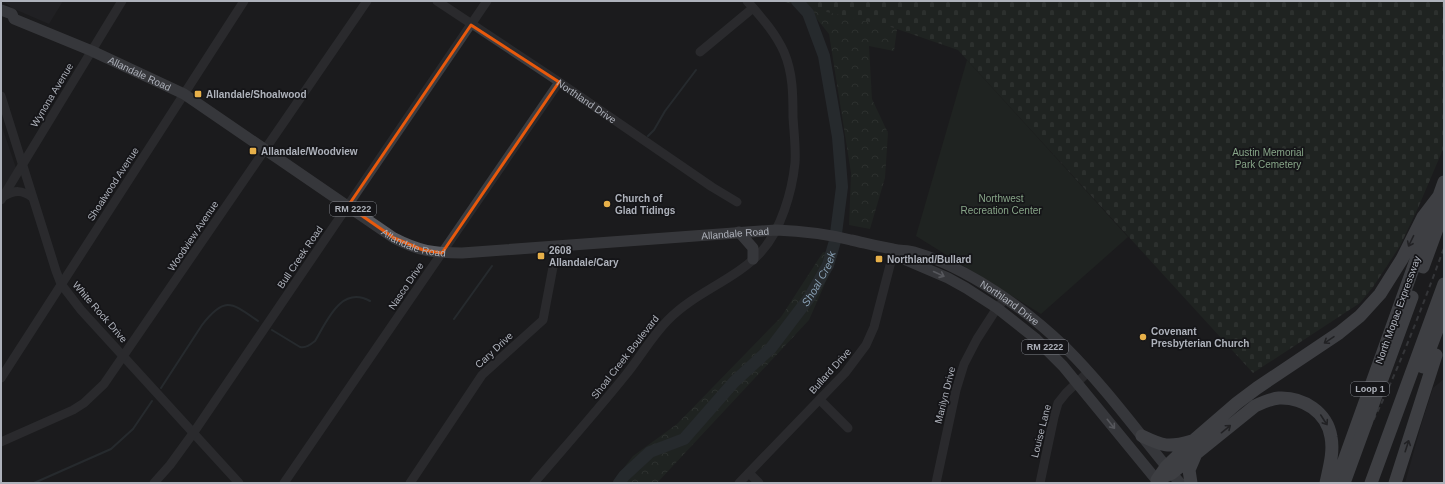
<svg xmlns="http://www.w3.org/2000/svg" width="1445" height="484" font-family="Arial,sans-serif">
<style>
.built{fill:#27272a}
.green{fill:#252d26}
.forest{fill:url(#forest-crowns)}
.cemetery{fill:url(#cemetery-stones)}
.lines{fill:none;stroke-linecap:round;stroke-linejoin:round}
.stream{stroke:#333c42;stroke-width:2}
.river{stroke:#333c42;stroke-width:12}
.minor{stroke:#3c3d41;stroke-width:9}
.major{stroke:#585a60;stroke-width:11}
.highway{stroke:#686b72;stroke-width:13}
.rail{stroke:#53555a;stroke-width:2;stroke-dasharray:5 4;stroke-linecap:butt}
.highway-bridge{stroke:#686b72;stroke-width:13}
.oneway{stroke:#2a2a2e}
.oneway2{stroke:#9da0a9}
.marked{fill:none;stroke:#e8590c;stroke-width:3;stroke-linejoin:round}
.poi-dot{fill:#e7b049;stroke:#151518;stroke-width:1.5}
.labels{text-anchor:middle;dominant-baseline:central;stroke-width:3.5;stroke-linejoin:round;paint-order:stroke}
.shield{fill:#151518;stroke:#80838a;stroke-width:1}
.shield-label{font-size:9px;font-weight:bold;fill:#aeb2bb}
.street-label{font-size:10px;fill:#aeb2bb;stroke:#151518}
.poi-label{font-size:10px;font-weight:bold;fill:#aeb2bb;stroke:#151518;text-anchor:start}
.park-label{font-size:10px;fill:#87a588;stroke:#151518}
.water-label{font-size:11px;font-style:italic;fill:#889fb3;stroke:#151518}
</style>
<defs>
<pattern id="forest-crowns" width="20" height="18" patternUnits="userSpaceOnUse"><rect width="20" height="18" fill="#252d26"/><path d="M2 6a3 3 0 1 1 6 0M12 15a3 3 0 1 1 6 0" fill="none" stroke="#424944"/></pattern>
<pattern id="cemetery-stones" width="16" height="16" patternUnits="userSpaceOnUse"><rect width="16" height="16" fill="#252d26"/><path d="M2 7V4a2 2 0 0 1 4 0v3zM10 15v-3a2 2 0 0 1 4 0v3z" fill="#424944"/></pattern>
</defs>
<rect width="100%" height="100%" fill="#1b1b1d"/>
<path class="built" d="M 3,1 L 63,1 L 49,24 L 12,8 Z
M 1,124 L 16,168 L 1,192 Z
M 1444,379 L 1444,483 L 1405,483 L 1422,422 L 1433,388 Z"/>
<path class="green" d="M 967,60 L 1128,237 L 1041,314 L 916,236 Z"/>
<path class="forest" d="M 802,1 L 901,1 L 894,51 L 869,46 L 872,99 L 888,133 L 885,178 L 870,229 L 849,225 L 851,173 L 829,34 Z
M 823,252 L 838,254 L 809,320 L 657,483 L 612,483 L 633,456 L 677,424 L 781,317 Z"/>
<path class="cemetery" d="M 780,1 L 1444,1 L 1444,147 L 1418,208 L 1400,246 L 1373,287 L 1360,303 L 1253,373 L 958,50 L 891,27 Z"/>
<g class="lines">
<path class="stream" d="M 648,136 L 654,130 L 665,111 L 696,70
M 454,319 L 492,266
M 272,330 L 300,347 C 306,348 310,345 315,341 C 327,321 341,285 370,301
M 161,388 L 202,325 C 225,295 232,303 258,321
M 34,483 L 111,449 L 133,429 L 152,401"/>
<path class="river" id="s1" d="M 619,483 L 624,476 L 650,452 L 684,439 L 734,382 L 771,348 L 809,298 L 828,265 L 835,241 L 842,187 L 838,137 L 824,56 L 808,13 L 797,1"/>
<g class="minor">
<path id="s2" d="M 437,1 L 559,82 L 712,187 L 737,202"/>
<path d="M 700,52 L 753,8"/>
<path d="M 1,96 L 56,271 L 61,284 L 81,310 L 239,483"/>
<path d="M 4,196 C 15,190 22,190 32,197"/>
<path d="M 1,200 L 122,1"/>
<path d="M 1,378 L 244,1"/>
<path d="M 820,400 L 848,428"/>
<path d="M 1,442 L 73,410 L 84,403 L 104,384 L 367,1"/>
<path d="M 749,473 L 759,483"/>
<path d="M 154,483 L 170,465 L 194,432 L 487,1"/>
<path d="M 284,483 L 559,82"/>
<path d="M 410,483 L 482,375 L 543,320 L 557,246"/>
<path d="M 534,483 C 564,448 595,413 624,377 C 640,358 651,337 668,320 C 695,292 735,280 761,252 C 781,230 792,192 795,163 C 796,148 794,133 793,117 C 793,95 793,73 784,52 C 775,32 761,17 747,1"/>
<path d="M 739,483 L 845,373 L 866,345 L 874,327 L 894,250"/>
<path d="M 936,483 L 956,390 L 964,364 L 977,339 L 997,308 L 1005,299"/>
<path d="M 1040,483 L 1054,417 L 1058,403 L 1066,393 L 1088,372"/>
</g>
<g class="major">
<path id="s3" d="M 1,10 L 12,14 L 14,19 L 92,51 L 184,94 L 394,238 C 419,251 433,253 462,253 L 776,230 C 802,231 827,234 851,240 C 865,243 879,247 893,249 C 900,251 907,250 914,252 C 967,267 1027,310 1066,348 C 1108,390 1142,438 1180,483"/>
<path d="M 739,232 L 753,248 L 753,259"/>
<path d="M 894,250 L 906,260 L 948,278 L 966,288 L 997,308 L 1035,338 L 1063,366 L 1159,483"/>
</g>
<path class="highway" d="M 1423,267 L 1444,210
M 1423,367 L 1444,312
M 1142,436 C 1163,446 1168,448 1192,441
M 1163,477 L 1172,473 L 1255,406 C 1263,402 1270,399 1279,398 C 1303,397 1327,412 1331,437 C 1334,452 1329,468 1326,483
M 1157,480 L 1166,467 L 1193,441 L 1237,403 L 1257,388 L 1339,333 L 1360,316 L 1380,294 L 1402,259 L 1423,217 L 1439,196
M 1191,483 L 1189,470 L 1195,456
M 1336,483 L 1444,182
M 1371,483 L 1444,284
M 1395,483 L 1436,355"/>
<path class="rail" d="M 1339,483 C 1384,409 1414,329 1444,248"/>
<path class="highway-bridge" d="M 1344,483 L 1412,297"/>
</g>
<defs><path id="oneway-shaft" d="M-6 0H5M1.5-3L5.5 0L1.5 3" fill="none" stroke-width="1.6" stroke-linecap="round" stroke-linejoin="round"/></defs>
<g class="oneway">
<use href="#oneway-shaft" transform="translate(1411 241) rotate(116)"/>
<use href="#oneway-shaft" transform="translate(1329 340) rotate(146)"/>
<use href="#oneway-shaft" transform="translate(1324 420) rotate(57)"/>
<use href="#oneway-shaft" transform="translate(1226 429) rotate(-39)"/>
<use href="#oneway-shaft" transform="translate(1407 446) rotate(-72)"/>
</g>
<g class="oneway2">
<use href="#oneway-shaft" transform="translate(939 274) rotate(25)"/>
<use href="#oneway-shaft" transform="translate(1111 424) rotate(51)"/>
</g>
<path d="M0 0H1445V484H0ZM 471,25 L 559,82 L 442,253 L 423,250 L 394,238 L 348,206 Z" fill="#1b1b1d" fill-opacity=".55" fill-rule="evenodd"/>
<path class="marked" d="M 471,25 L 559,82 L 442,253 L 423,250 L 394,238 L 348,206 Z"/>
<g class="poi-dot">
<rect x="194" y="90" width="8" height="8" rx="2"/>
<rect x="249" y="147" width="8" height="8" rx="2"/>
<circle cx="607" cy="204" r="4"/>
<rect x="537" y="252" width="8" height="8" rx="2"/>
<rect x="875" y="255" width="8" height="8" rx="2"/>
<circle cx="1143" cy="337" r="4"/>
</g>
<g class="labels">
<g class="shield">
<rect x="330" y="202" width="46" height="14" rx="3"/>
<rect x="1022" y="340" width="46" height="14" rx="3"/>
<rect x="1351" y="382" width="38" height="14" rx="3"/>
</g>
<g class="shield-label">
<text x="353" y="209">RM 2222</text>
<text x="1045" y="347">RM 2222</text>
<text x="1370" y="389">Loop 1</text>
</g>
<g class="street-label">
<text stroke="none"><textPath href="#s3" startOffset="154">Allandale Road</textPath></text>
<text transform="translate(52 95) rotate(-59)">Wynona Avenue</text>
<text stroke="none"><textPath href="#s2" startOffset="180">Northland Drive</textPath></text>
<text transform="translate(113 184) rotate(-57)">Shoalwood Avenue</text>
<text stroke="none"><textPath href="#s3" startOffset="802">Allandale Road</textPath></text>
<text transform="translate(193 236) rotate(-56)">Woodview Avenue</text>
<text stroke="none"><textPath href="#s3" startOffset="478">Allandale Road</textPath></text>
<text transform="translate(300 257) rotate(-56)">Bull Creek Road</text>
<text transform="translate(406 286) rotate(-56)">Nasco Drive</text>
<text stroke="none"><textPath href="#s3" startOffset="1092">Northland Drive</textPath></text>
<text transform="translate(1398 310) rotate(-70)">North Mopac Expressway</text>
<text transform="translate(100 312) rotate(49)">White Rock Drive</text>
<text transform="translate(494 350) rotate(-43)">Cary Drive</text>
<text transform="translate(625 357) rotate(-52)">Shoal Creek Boulevard</text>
<text transform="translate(830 371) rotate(-48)">Bullard Drive</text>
<text transform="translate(945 395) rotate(-76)">Marilyn Drive</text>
<text transform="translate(1041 431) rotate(-76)">Louise Lane</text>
</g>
<g class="poi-label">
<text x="206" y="94">Allandale/Shoalwood</text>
<text x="261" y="151">Allandale/Woodview</text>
<text x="615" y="198">Church of<tspan x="615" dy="12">Glad Tidings</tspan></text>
<text x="549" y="250">2608<tspan x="549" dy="12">Allandale/Cary</tspan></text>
<text x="887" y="259">Northland/Bullard</text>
<text x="1151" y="331">Covenant<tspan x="1151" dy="12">Presbyterian Church</tspan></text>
</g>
<g class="park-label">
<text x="1268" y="152">Austin Memorial<tspan x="1268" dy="12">Park Cemetery</tspan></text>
<text x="1001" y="198">Northwest<tspan x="1001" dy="12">Recreation Center</tspan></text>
</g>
<g class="water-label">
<text stroke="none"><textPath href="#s1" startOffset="291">Shoal Creek</textPath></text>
</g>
</g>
<rect width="1445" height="484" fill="none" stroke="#aeb2bb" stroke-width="4"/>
</svg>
